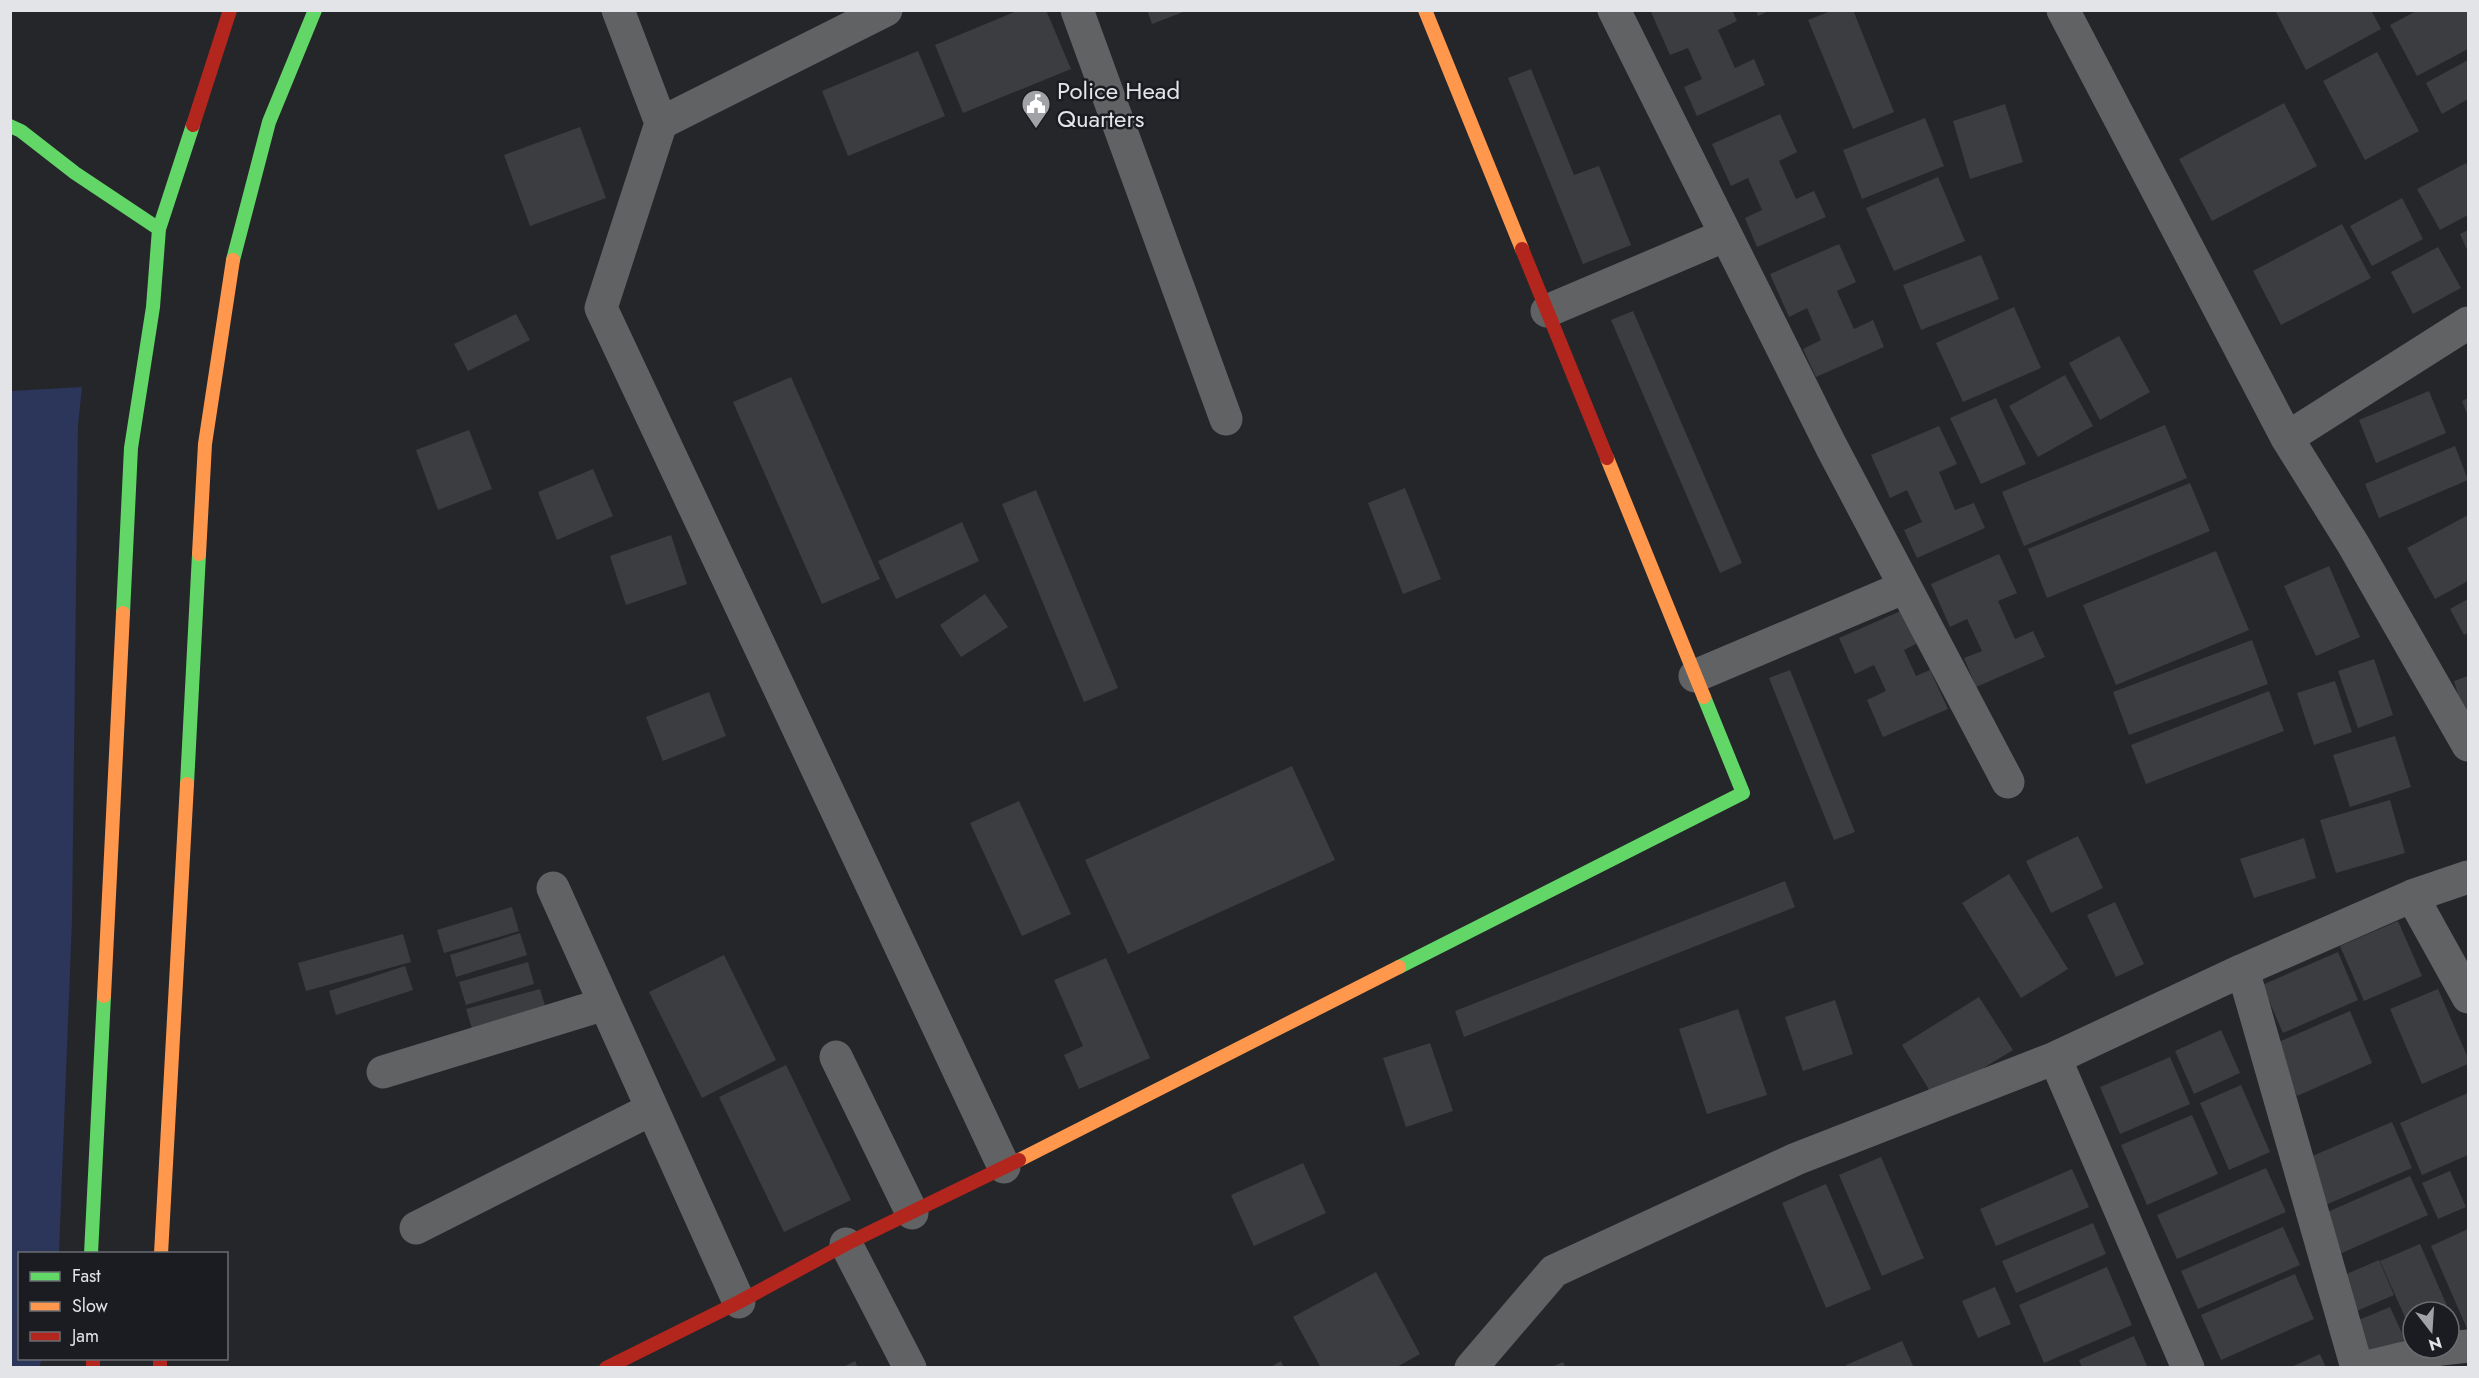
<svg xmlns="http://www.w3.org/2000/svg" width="2479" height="1378" font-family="Jost,sans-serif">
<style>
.green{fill:#2c355a}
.building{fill:#3c3d40}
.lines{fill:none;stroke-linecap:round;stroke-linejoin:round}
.street{stroke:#606264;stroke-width:33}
.fast{stroke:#63d668;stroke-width:14}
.slow{stroke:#ff974d;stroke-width:14}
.jam{stroke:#b3261e;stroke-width:14}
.labels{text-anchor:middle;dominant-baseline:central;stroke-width:5;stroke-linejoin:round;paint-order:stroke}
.poi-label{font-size:24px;fill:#e3e4e8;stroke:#1a1c22;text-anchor:start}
</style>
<rect width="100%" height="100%" fill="#25262a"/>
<path class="green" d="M 82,387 L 78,425 L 72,919 L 59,1253 L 20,1254 L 20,1358 L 42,1359 L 39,1367 L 11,1367 L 11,391 Z"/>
<path class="building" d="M 1019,10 L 1046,10 L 1071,69 L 963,113 L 935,45 Z
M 1147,10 L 1186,10 L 1186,11 L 1152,24 Z
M 1655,10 L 1732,10 L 1737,21 L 1718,30 L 1735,68 L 1754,59 L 1765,85 L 1697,116 L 1684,87 L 1702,79 L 1688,48 L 1670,55 L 1651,12 Z
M 1756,10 L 1771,10 L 1758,16 Z
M 1833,10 L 1853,10 L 1894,112 L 1853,129 L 1808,20 Z
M 2275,10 L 2371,10 L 2381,29 L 2306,70 Z
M 2418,10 L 2468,10 L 2468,49 L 2417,76 L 2390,25 Z
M 918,51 L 945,116 L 848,156 L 822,91 Z
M 2377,52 L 2419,131 L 2365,160 L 2323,81 Z
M 2468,60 L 2468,99 L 2442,114 L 2426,83 Z
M 1531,69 L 1574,175 L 1599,166 L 1631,245 L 1583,264 L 1508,78 Z
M 2284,103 L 2317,166 L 2212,221 L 2179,159 Z
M 2005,104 L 2023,162 L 1970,179 L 1953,121 Z
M 1780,114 L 1797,152 L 1779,161 L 1796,199 L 1814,191 L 1826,217 L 1757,247 L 1745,218 L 1762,210 L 1748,178 L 1731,186 L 1712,144 Z
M 1925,118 L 1944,166 L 1862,199 L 1843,150 Z
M 580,127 L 606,198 L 530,226 L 504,155 Z
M 2466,163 L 2468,168 L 2468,215 L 2440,230 L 2417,189 Z
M 1938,177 L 1965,241 L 1894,271 L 1866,208 Z
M 2402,198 L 2423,239 L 2372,266 L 2350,226 Z
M 2342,224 L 2371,278 L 2281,325 L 2253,271 Z
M 2468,230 L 2468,252 L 2460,234 Z
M 1839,244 L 1856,282 L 1837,291 L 1854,329 L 1873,320 L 1884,347 L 1816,377 L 1803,349 L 1821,340 L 1807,308 L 1789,317 L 1770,274 Z
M 2438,247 L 2461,288 L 2413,314 L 2391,272 Z
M 1981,255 L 1999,299 L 1921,330 L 1903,285 Z
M 2014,307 L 2041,368 L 1963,402 L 1936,343 Z
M 1633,311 L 1742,563 L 1720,573 L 1611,320 Z
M 516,314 L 530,340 L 468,371 L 454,344 Z
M 2119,336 L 2150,392 L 2100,420 L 2069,363 Z
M 2065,375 L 2093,426 L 2038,457 L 2009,406 Z
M 791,377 L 880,579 L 822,604 L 733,402 Z
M 2429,391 L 2446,433 L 2376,463 L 2359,420 Z
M 1996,398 L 2026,464 L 1981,484 L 1950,418 Z
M 2468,398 L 2468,416 L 2462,401 Z
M 2165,425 L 2187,478 L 2024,546 L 2002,492 Z
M 1939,426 L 1957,464 L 1939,472 L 1955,510 L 1974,503 L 1985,528 L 1917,558 L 1904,530 L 1922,522 L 1907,490 L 1890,498 L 1871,455 Z
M 469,430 L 492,489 L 438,510 L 416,450 Z
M 2455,446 L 2468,480 L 2379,518 L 2365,484 Z
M 593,469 L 613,516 L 557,540 L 538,492 Z
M 2190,483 L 2210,531 L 2047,598 L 2028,549 Z
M 1405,488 L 1441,579 L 1403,594 L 1368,503 Z
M 1036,490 L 1118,688 L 1084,702 L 1002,504 Z
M 2468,515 L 2468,581 L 2435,599 L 2407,548 Z
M 962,522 L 979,561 L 896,599 L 878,561 Z
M 671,535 L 687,584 L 626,605 L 610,556 Z
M 2216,551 L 2249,630 L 2116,685 L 2083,605 Z
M 1999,554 L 2017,593 L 1998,601 L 2015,639 L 2033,631 L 2045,657 L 1976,687 L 1964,658 L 1982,651 L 1967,619 L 1950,627 L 1931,584 Z
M 2329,566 L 2360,637 L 2316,656 L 2284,586 Z
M 985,594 L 1008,627 L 961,657 L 940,625 Z
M 2468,599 L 2468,633 L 2464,635 L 2450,609 Z
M 1903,610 L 1918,643 L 1904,650 L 1916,676 L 1930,670 L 1948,709 L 1883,737 L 1867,700 L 1886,691 L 1874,665 L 1855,674 L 1839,638 Z
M 2252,640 L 2268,684 L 2129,735 L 2113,692 Z
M 2374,659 L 2393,715 L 2358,728 L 2338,671 Z
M 1790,670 L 1855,832 L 1834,840 L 1769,678 Z
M 2468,676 L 2468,710 L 2463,711 L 2454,681 Z
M 2335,681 L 2352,732 L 2314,745 L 2297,693 Z
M 2269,691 L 2284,731 L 2146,784 L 2131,745 Z
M 709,692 L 726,736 L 663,761 L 646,717 Z
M 2395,736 L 2411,787 L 2350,807 L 2333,755 Z
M 1292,766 L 1335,860 L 1128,954 L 1085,860 Z
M 2390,800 L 2405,853 L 2336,873 L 2320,820 Z
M 1019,801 L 1071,914 L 1022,936 L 970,823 Z
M 2078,836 L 2103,888 L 2051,913 L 2026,861 Z
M 2304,838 L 2316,878 L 2254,898 L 2240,859 Z
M 2009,874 L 2068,969 L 2021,998 L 1962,903 Z
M 1785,881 L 1795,907 L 1464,1037 L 1455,1011 Z
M 2115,902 L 2144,964 L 2116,977 L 2087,915 Z
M 512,907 L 519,931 L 444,953 L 437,930 Z
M 2398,921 L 2422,976 L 2364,1001 L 2340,946 Z
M 520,933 L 527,955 L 456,977 L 450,955 Z
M 403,934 L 411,962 L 306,991 L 298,963 Z
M 2338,952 L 2358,1000 L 2283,1033 L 2262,985 Z
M 724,955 L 776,1060 L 702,1098 L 649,992 Z
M 1106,958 L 1150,1058 L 1079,1089 L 1064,1055 L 1083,1046 L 1054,980 Z
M 528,962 L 534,984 L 466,1005 L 459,982 Z
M 405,966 L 413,990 L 336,1015 L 329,991 Z
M 540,989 L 547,1012 L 473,1032 L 466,1009 Z
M 2438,989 L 2468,1058 L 2468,1064 L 2422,1084 L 2390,1009 Z
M 1979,997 L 2013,1050 L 1934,1098 L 1902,1045 Z
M 1835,1000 L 1853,1054 L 1803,1071 L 1785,1017 Z
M 1738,1009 L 1767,1095 L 1707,1114 L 1679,1029 Z
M 2350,1011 L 2372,1063 L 2297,1096 L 2274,1044 Z
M 2221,1030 L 2240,1073 L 2194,1094 L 2175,1051 Z
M 1430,1043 L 1453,1111 L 1406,1127 L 1383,1058 Z
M 2170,1057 L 2190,1104 L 2120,1134 L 2100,1087 Z
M 786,1065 L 851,1200 L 784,1232 L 719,1097 Z
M 2241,1085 L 2270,1152 L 2229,1170 L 2200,1103 Z
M 2468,1093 L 2468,1155 L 2422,1175 L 2400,1123 Z
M 2192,1115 L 2218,1174 L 2147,1205 L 2121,1145 Z
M 2392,1122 L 2412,1168 L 2323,1206 L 2303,1160 Z
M 1881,1157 L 1924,1258 L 1882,1276 L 1839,1175 Z
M 1303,1163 L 1326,1213 L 1254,1246 L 1231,1195 Z
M 2266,1168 L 2286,1212 L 2177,1259 L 2157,1215 Z
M 2072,1169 L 2089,1207 L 1996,1246 L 1980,1209 Z
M 2450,1171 L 2466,1207 L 2438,1219 L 2422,1183 Z
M 2410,1176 L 2428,1215 L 2335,1256 L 2318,1216 Z
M 1826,1184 L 1871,1289 L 1826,1308 L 1782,1203 Z
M 2093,1223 L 2106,1254 L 2016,1293 L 2002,1261 Z
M 2283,1227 L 2300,1265 L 2198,1309 L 2181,1271 Z
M 2468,1229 L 2468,1331 L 2431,1246 Z
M 2420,1244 L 2455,1324 L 2449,1326 L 2449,1312 L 2413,1312 L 2413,1335 L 2380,1261 Z
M 2379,1260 L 2394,1295 L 2352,1313 L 2337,1278 Z
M 2107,1267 L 2132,1325 L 2044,1363 L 2019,1305 Z
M 1376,1272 L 1420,1354 L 1395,1368 L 1321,1368 L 1293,1317 Z
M 2295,1274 L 2314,1319 L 2221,1360 L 2201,1315 Z
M 1995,1287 L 2011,1324 L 1978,1338 L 1962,1301 Z
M 2390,1307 L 2405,1340 L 2364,1359 L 2349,1324 Z
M 2134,1336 L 2148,1368 L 2082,1368 L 2079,1360 Z
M 1902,1341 L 1914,1368 L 1847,1368 L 1846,1365 Z
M 2320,1354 L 2326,1368 L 2289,1368 Z
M 855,1361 L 858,1368 L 841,1368 Z
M 1281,1361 L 1284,1368 L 1269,1368 Z
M 1563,1362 L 1566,1368 L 1549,1368 Z"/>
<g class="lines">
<path class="street" d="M 618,10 L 661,123 L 601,308 L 1004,1167
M 1077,10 L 1226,419
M 1614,10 L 1831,446 L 2008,782
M 2063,10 L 2287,438 L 2353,544 L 2468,745
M 661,123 L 886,10
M 1547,311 L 1726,235
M 2287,438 L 2468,323
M 1695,676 L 1905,587
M 553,888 L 739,1302
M 2412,896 L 2468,997
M 2243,970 L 2357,1368
M 836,1057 L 912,1213
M 2055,1058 L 2188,1368
M 383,1072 L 605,1004
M 416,1228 L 652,1109
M 846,1244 L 910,1368
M 1471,1368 L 1554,1271 L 1796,1159 L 2055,1058 L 2243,970 L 2412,896 L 2468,877
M 2363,1368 L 2441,1349 L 2468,1346"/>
<path class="fast" d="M 10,126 L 21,131 L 75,173 L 159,229
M 233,260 L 269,122 L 315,10
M 123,613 L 131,448 L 153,307 L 159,229 L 193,125
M 187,784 L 199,554
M 1399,967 L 1743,793 L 1704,697
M 91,1254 L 104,996"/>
<path class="slow" d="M 1425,10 L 1522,249
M 1607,458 L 1704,697
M 199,554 L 205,444 L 233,260
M 104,996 L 123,613
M 1019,1160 L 1399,967
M 161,1254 L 187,784"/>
<path class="jam" d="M 193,125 L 230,10
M 1522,249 L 1607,458
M 93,1358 L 93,1368
M 160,1358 L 160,1368
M 606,1368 L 739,1302 L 846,1244 L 1019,1160"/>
</g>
<defs>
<g id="civic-pin" transform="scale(1.5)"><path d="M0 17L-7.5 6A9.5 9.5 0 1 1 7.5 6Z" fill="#a0a2a6" stroke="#1a1c22"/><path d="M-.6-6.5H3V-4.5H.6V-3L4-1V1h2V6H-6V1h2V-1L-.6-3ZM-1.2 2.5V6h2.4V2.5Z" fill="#fff"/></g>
</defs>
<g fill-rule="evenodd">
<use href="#civic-pin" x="1036" y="104"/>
</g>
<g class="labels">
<g class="poi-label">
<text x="1057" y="90">Police Head<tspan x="1057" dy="28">Quarters</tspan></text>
</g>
</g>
<rect width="2479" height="1378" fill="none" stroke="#e3e4e8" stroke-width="24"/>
<rect x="18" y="1252" width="210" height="108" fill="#1a1c22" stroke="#6a6c71" stroke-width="1.5"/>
<rect x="30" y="1272" width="30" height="9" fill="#63d668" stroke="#6a6c71" stroke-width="1.5"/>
<text x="72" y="1282" font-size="18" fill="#e3e4e8">Fast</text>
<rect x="30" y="1302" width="30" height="9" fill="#ff974d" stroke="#6a6c71" stroke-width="1.5"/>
<text x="72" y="1312" font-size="18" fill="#e3e4e8">Slow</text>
<rect x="30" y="1332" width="30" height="9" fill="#b3261e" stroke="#6a6c71" stroke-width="1.5"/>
<text x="72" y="1342" font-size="18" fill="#e3e4e8">Jam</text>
<g transform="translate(2431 1330) rotate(163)"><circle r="28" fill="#1a1c22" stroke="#6a6c71" stroke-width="1.5"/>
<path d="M0-4.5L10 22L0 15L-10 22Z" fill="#a0a2a6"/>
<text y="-9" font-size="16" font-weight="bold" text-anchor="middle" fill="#e3e4e8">N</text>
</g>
</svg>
